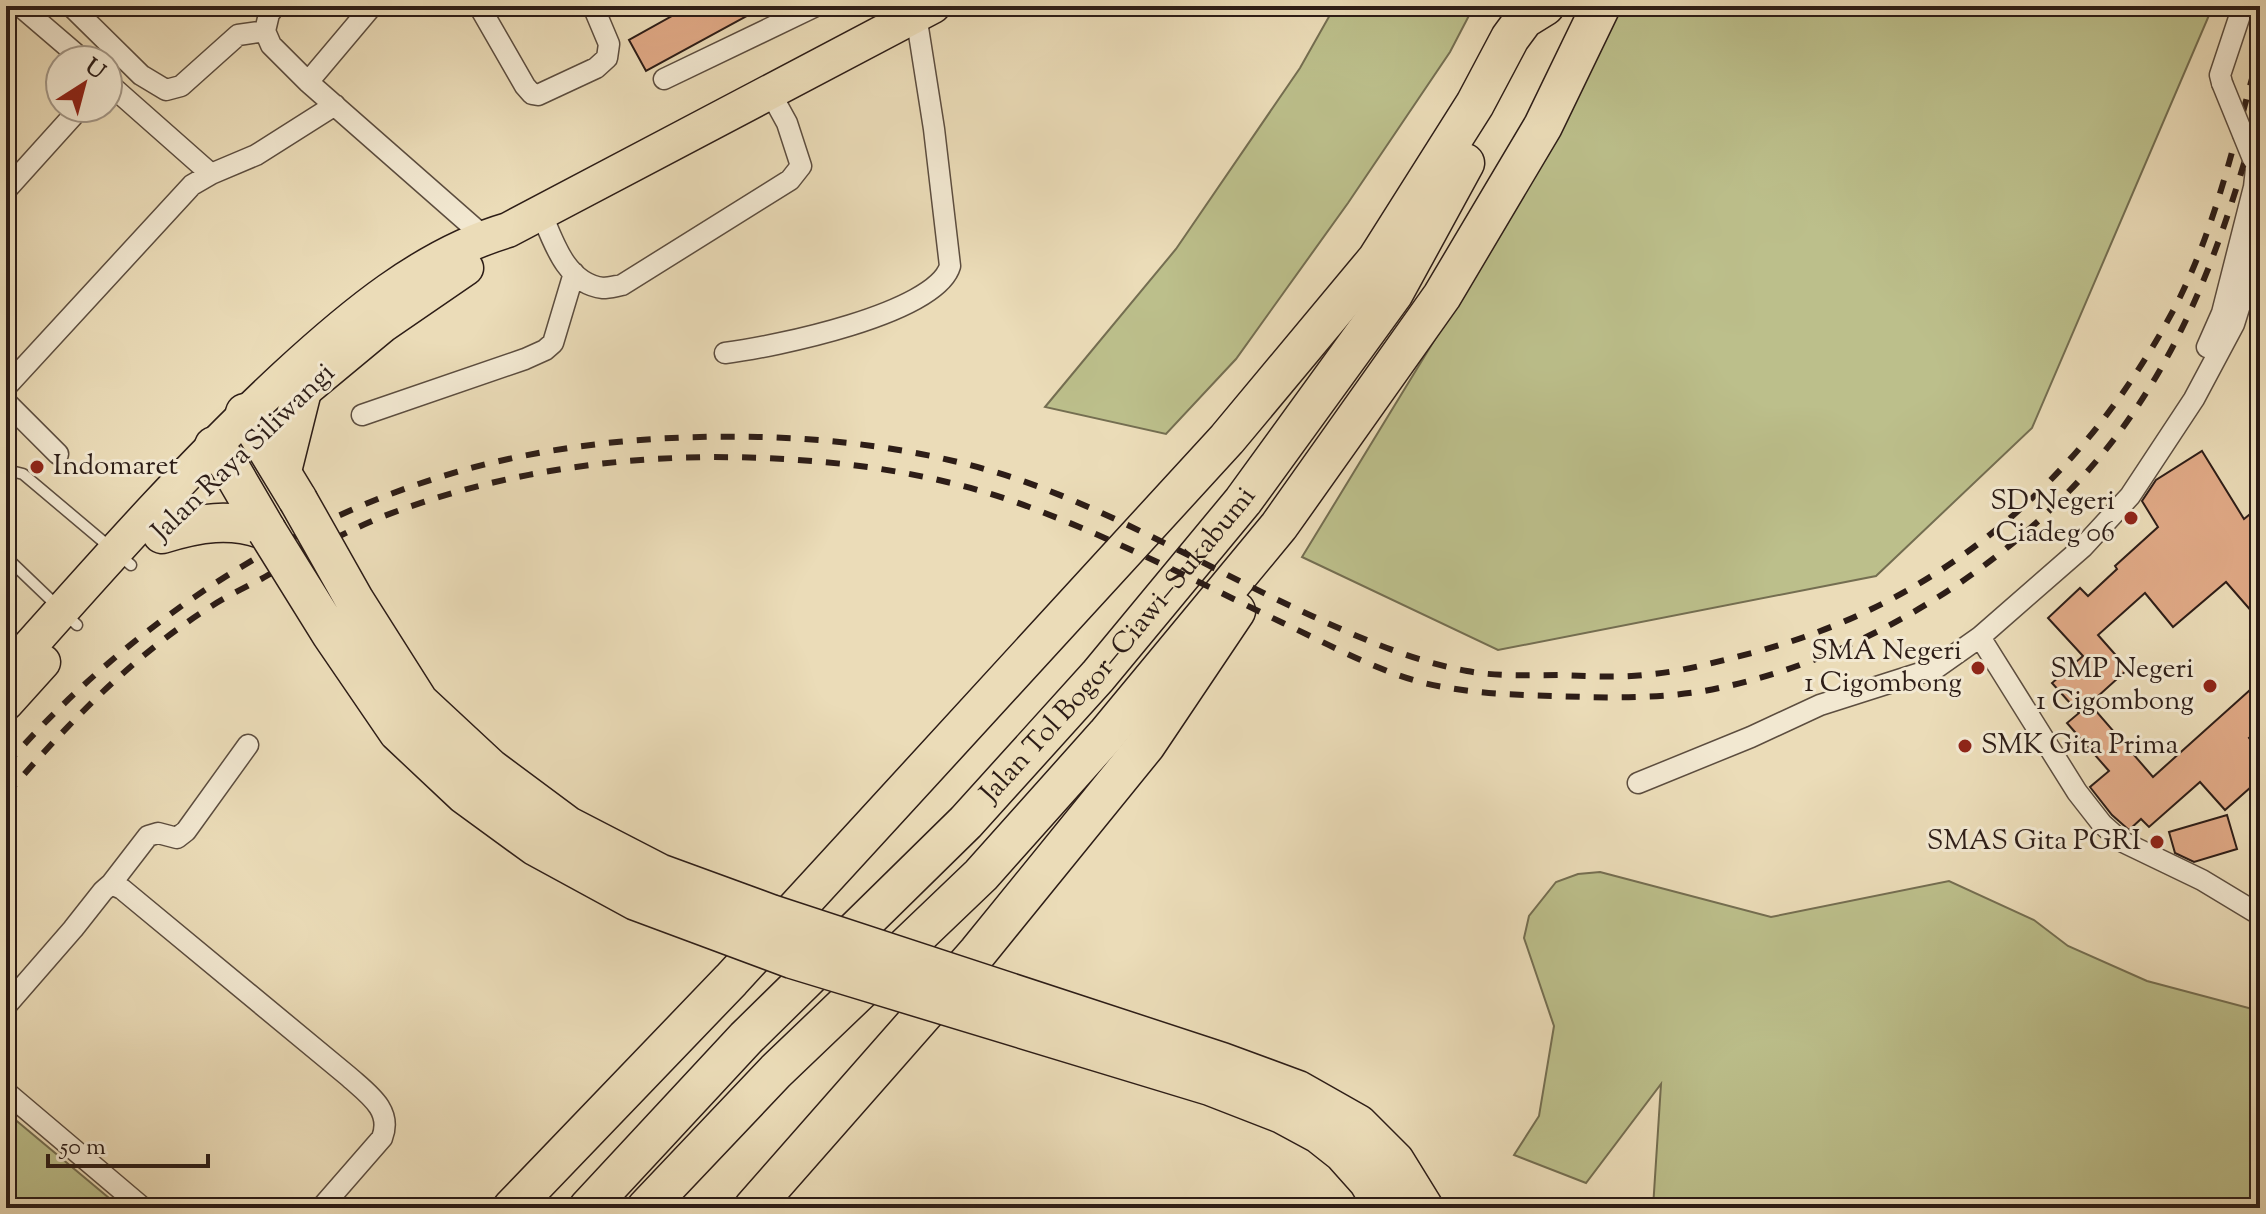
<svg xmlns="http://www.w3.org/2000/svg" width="2266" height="1214" font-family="'Sorts Mill Goudy',serif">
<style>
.green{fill:#bcbf8b;stroke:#746e51;stroke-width:2}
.building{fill:#e1aa87;stroke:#2d1d17;stroke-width:2}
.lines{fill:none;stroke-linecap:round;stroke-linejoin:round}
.service-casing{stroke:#5c4d3f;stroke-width:13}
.minor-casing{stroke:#5c4d3f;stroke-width:23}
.trunk-casing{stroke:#2d1d17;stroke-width:37}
.motorway-casing{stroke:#2d1d17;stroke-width:41}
.service{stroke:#f2e8d1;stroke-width:10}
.minor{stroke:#f2e8d1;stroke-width:20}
.trunk{stroke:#ebdcb8;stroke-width:34}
.motorway{stroke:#ebdcb8;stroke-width:38}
.rail{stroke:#2d1d17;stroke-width:6;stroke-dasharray:14 14;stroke-linecap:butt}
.minor-bridge-casing{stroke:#5c4d3f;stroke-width:23;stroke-linecap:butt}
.motorway-bridge-casing{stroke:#2d1d17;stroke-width:41;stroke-linecap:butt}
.minor-bridge{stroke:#f2e8d1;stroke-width:20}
.motorway-bridge{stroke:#ebdcb8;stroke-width:38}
.poi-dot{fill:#8f2418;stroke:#f2e8d1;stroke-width:3}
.labels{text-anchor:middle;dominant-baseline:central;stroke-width:6;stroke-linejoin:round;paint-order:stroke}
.street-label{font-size:28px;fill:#2d1d17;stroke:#f2e8d1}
.poi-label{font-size:28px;fill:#2d1d17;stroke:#f2e8d1;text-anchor:end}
</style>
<rect width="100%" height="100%" fill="#ebdcb8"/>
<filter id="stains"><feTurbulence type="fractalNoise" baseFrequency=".0025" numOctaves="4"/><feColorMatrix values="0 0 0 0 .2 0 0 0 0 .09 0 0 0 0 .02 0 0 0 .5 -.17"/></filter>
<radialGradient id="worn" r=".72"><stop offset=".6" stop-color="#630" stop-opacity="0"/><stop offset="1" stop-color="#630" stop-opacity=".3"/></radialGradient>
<path class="green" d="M 1335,6 L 1474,6 L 1450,52 L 1348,203 L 1236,359 L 1166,434 L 1045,407 L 1176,249 L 1300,68 Z
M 1617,6 L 2213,6 L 2032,428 L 1876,576 L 1498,650 L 1302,557 L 1440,331 Z
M 1600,872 L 1771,917 L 1949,881 L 2034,920 L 2068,946 L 2147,981 L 2260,1011 L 2260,1208 L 1653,1208 L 1661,1084 L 1586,1183 L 1514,1155 L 1539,1116 L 1554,1026 L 1524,938 L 1529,916 L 1556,882 L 1578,874 Z
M 6,1112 L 121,1208 L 6,1208 Z"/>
<path class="building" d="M 690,6 L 765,6 L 646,71 L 629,40 Z
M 2202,451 L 2244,519 L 2260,506 L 2260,553 L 2251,561 L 2260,572 L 2260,621 L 2226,582 L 2173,627 L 2145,593 L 2098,635 L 2128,669 L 2086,707 L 2090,704 L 2153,777 L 2260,681 L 2260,729 L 2249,738 L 2260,752 L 2260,779 L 2225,810 L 2200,782 L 2149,827 L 2141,819 L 2129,830 L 2112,815 L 2090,787 L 2109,771 L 2067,723 L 2079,713 L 2052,683 L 2083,656 L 2048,618 L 2080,588 L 2088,596 L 2117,569 L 2115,566 L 2158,527 L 2142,501 L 2156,480 Z
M 2227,815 L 2237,849 L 2194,862 L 2175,853 L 2169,832 Z"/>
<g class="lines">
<g class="service-casing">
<path id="service" d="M 6,476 L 15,472 L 23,474 L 131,565
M 6,557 L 77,625"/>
</g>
<g class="minor-casing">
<path id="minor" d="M 20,6 L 83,60
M 71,6 L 141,75 L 166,90 L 181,86 L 238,35 L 265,31
M 275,6 L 269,14 L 265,31 L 271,45 L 308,82 L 489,241
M 479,6 L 525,86 L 532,94 L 538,95 L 596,68 L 607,58 L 609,44 L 593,6
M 664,79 L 816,6
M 308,82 L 372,6
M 108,83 L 211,174
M 2222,83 L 2220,75 L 2243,6
M 6,190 L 80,108
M 541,212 C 553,241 566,284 603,288 C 609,288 616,286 622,285 L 790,180 L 801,166 L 787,123 L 770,92
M 2207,347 L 2222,313 L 2254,187 L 2256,169 L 2253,159
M 725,353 C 773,347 936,314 950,266 L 934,129 L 916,15
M 6,387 L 192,185 L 211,174 L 256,155 L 335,105
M 6,402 L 58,454
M 362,415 L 525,359 L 545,350 L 553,343 L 574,273
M 1980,637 L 2077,792 L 2102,824 L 2121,841 L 2202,880 L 2260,915
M 1638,783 L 1751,737 L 1820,705 L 1936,668 L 1980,637 L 2083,547 L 2130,496 L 2194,399 L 2234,324 L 2260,241
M 111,884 L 148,836 L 158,833 L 177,838 L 186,831 L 248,745
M 6,1006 L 73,929 L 103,891 L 111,884 L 122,889 L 348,1076 C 368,1094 393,1110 382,1138 L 321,1208
M 6,1092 L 143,1208"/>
</g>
<g class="trunk-casing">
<path id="trunk" d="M 295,398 L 383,325 L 466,268
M 6,673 C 97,571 186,469 286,376 C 350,317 423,255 508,230 L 933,6
M 6,703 L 43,662"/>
</g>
<g class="motorway-casing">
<g id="motorway">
<path d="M 245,413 L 298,500"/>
<path d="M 214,446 L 228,464 L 267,531"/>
<path d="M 282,471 L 302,391"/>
<path d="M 162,534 C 198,523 231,517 267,531"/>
<path d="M 512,1208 L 731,980 L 1227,439 L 1377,259 L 1475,104 L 1510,38 L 1524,19 L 1545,6"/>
<path id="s1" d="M 588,1208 L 746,1038 L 966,822 L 1098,676 L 1243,501 L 1394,293 L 1465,163"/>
<path d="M 646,1208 L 776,1071 L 981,875 L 1106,735 L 1279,526 L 1442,296 L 1543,126 L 1601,6"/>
<path d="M 753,1208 L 978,952 L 1146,745 L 1236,611"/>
</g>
</g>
<use href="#service" class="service"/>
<use href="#minor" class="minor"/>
<use href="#trunk" class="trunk"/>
<use href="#motorway" class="motorway"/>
<path class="rail" d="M 6,765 C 136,615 318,499 513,458 C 593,441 677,435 758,437 C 844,439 932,451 1014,478 C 1118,513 1213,571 1312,616 C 1362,639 1413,661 1467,671 C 1499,677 1530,675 1562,675 C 1589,676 1617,678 1644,675 C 1681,672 1716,662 1752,653 C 1941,603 2082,482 2174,309 C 2216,229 2235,137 2260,50
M 6,795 C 65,727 128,660 204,611 C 223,598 244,588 263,578 C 303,555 342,533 384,516 C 520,464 667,449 812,461 C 887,467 966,482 1037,510 C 1121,542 1202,584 1283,623 C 1328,644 1373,669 1420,682 C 1464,693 1510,695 1555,696 C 1605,698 1655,699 1704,691 C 1863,662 2025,560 2121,430 C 2194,330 2227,225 2260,108"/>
<g class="minor-bridge-casing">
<path id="minor-bridge" d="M 2222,83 L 2253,159"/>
</g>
<g class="motorway-bridge-casing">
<path id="motorway-bridge" d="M 298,500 L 355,601 L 419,702 L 490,768 L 568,826 L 659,873 L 771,914 L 1222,1062 L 1298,1090 L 1358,1124 L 1395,1161 L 1424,1208
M 267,531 L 331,634 L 398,732 L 465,795 L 535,846 L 636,901 L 792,959 L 1210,1086 L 1282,1114 L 1319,1134 L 1343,1153 L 1368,1181 L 1384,1208"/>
</g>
<use href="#minor-bridge" class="minor-bridge"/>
<use href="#motorway-bridge" class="motorway-bridge"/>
</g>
<g class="poi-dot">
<circle cx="37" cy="467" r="8"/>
<circle cx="2131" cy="518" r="8"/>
<circle cx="1978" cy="668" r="8"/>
<circle cx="2210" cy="686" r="8"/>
<circle cx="1965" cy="746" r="8"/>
<circle cx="2157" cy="842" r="8"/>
</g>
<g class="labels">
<g class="street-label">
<text transform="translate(244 453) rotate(-44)">Jalan Raya Siliwangi</text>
<text stroke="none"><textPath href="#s1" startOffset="774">Jalan Tol Bogor–Ciawi–Sukabumi</textPath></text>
</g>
<g class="poi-label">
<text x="53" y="467" text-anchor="start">Indomaret</text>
<text x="2115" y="502">SD Negeri<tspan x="2115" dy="32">Ciadeg 06</tspan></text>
<text x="1962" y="652">SMA Negeri<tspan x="1962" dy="32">1 Cigombong</tspan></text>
<text x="2194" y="670">SMP Negeri<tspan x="2194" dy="32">1 Cigombong</tspan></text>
<text x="1981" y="746" text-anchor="start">SMK Gita Prima</text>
<text x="2141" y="842">SMAS Gita PGRI</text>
</g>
</g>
<rect width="2266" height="1214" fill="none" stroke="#ebdcb8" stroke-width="32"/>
<rect x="8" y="8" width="2250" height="1198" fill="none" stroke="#2d1d17" stroke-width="4"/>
<rect x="16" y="16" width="2234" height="1182" fill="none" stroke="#2d1d17" stroke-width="2"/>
<g transform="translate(84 84) rotate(36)"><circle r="38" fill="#f2e8d1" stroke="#a39787" stroke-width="2"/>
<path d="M0-6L14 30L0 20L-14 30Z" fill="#8f2418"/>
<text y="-12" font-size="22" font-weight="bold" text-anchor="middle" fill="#2d1d17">U</text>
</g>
<path d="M48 1154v12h160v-12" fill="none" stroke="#2d1d17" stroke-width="4"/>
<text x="60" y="1154" font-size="24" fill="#2d1d17" stroke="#f2e8d1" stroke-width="6" paint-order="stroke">50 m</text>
<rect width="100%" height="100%" filter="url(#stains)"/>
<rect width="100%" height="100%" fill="url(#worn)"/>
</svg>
